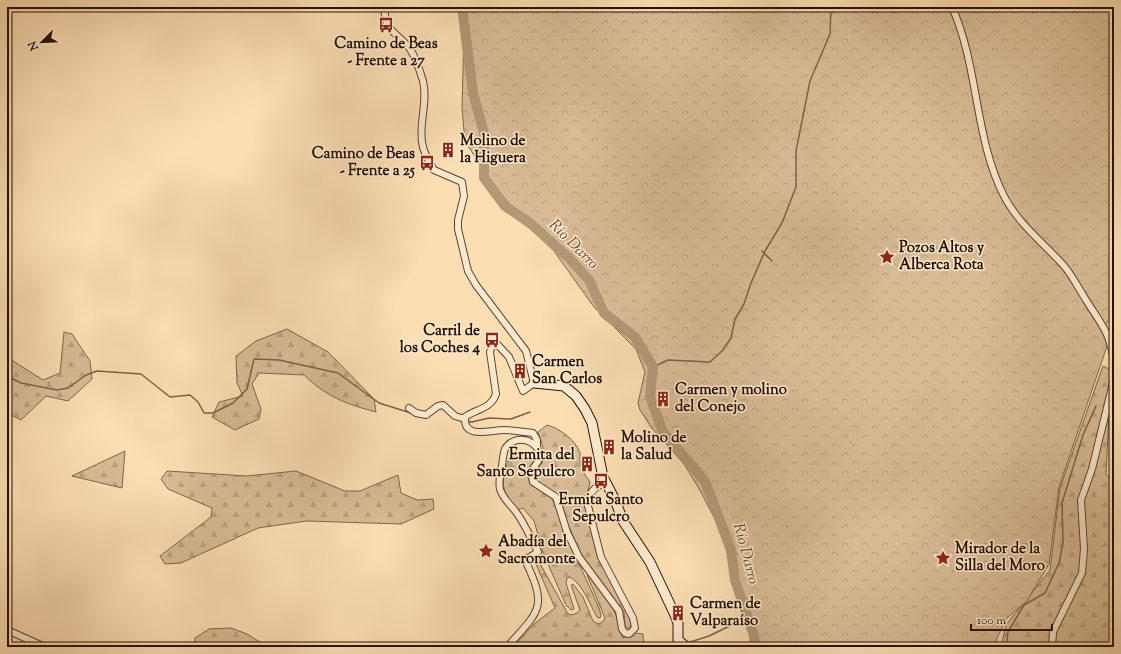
<svg xmlns="http://www.w3.org/2000/svg" width="1121" height="654" font-family="'Sorts Mill Goudy',serif">
<style>
.forest{fill:url(#forest-firs);stroke:#7f664a}
.park{fill:url(#park-crowns);stroke:#7f664a}
.lines{fill:none;stroke-linecap:round;stroke-linejoin:round}
.stream{stroke:#7b6247;stroke-width:1.5}
.river{stroke:#b39876;stroke-width:10}
.street-casing{stroke:#5c442d;stroke-width:8}
.secondary-casing{stroke:#261000;stroke-width:11}
.street{stroke:#fdeace;stroke-width:6}
.secondary{stroke:#fdeace;stroke-width:9}
.labels{text-anchor:middle;dominant-baseline:central;stroke-width:3;stroke-linejoin:round;paint-order:stroke}
.poi-label{font-size:15px;font-weight:bold;fill:#261000;stroke:#fdeace;text-anchor:start}
.water-label{font-size:16px;font-style:italic;fill:#654d35;stroke:#fdeace}
</style>
<defs>
<pattern id="forest-firs" width="22" height="20" patternUnits="userSpaceOnUse"><rect width="22" height="20" fill="#d8bb95"/><path d="M5 1l3.5 6h-7zM16 11l3.5 6h-7z" fill="#b9a07f"/></pattern>
<pattern id="park-crowns" width="20" height="18" patternUnits="userSpaceOnUse"><rect width="20" height="18" fill="#d8bb95"/><path d="M2 6a3 3 0 1 1 6 0M12 15a3 3 0 1 1 6 0" fill="none" stroke="#b9a07f"/></pattern>
</defs>
<rect width="100%" height="100%" fill="#fcdeb3"/>
<filter id="stains"><feTurbulence type="fractalNoise" baseFrequency=".005" numOctaves="4"/><feColorMatrix values="0 0 0 0 .2 0 0 0 0 .09 0 0 0 0 .02 0 0 0 .5 -.17"/></filter>
<radialGradient id="worn" r=".72"><stop offset=".6" stop-color="#630" stop-opacity="0"/><stop offset="1" stop-color="#630" stop-opacity=".3"/></radialGradient>
<path class="forest" d="M 287,329 L 328,352 L 374,399 L 376,412 C 346,404 327,397 304,375 L 259,373 L 252,384 L 261,409 L 259,419 L 235,430 L 212,417 L 219,402 L 243,396 L 237,383 L 236,356 L 256,341 Z
M 64,332 L 72,334 L 90,361 L 92,379 L 68,401 L 46,396 L 21,420 L 7,413 L 7,357 L 43,380 L 60,373 Z
M 1103,366 L 1111,370 L 1106,475 L 1114,480 L 1114,647 L 1001,647 L 1006,625 L 1050,570 L 1060,488 Z
M 547,425 C 559,428 576,440 580,453 C 581,456 579,459 580,462 C 581,470 586,476 590,482 L 585,504 L 596,551 L 630,617 L 631,624 L 629,629 L 625,626 L 624,612 L 582,557 L 565,517 L 561,498 L 555,492 L 544,488 L 534,479 C 534,471 538,469 542,463 C 547,453 541,442 538,432 Z
M 125,451 L 122,488 L 72,476 Z
M 536,452 L 535,462 L 528,477 L 530,484 L 551,498 L 558,509 L 563,528 L 599,608 L 601,615 L 600,618 L 597,617 C 589,603 584,586 570,577 L 567,578 L 566,583 L 574,609 L 571,610 L 566,605 L 544,555 L 534,521 L 523,508 L 517,510 C 501,491 500,483 509,459 L 518,455 Z
M 167,471 L 247,476 L 296,471 L 345,491 L 360,491 L 398,475 L 401,493 L 417,500 L 433,499 L 434,509 L 401,524 L 306,521 L 258,528 L 181,563 L 165,564 L 160,556 L 211,517 L 212,508 L 168,489 L 161,479 Z
M 538,560 L 568,614 L 572,615 L 577,613 L 580,610 L 571,585 L 573,584 L 583,597 L 593,621 L 598,624 L 603,622 L 605,618 L 587,575 L 588,574 C 605,595 617,608 622,636 L 623,638 L 635,633 L 643,634 L 644,647 L 513,647 L 534,624 L 555,608 L 535,562 Z
M 231,628 L 247,634 L 268,647 L 194,647 L 195,638 L 209,629 Z"/>
<path class="park" d="M 457,7 L 1114,7 L 1114,320 L 1109,319 L 1106,324 L 1108,343 L 1059,487 L 1049,564 L 1027,601 L 1006,619 L 997,638 L 996,647 L 755,647 L 740,602 L 722,533 L 701,492 L 684,464 L 651,427 L 640,410 L 638,403 L 645,372 L 636,349 L 594,307 L 554,251 L 528,226 L 488,178 L 469,147 L 464,131 L 462,108 L 464,34 Z"/>
<g class="lines">
<path class="stream" d="M 762,251 L 772,261
M 653,367 L 668,360 L 710,362 L 723,350 L 731,338 L 735,319 L 744,304 L 751,283 L 765,251 L 782,223 L 796,187 L 796,151 L 810,81 L 830,34 L 831,7
M 7,376 L 21,383 L 57,390 L 68,388 L 86,375 L 97,371 L 141,374 L 170,397 L 190,395 L 198,402 L 204,413 L 213,413 L 233,403 L 247,389 L 254,359 L 279,360 L 338,373 L 379,403 L 411,413
M 466,421 L 472,422 L 489,418 L 511,419 L 530,412
M 687,643 L 709,636 L 748,617
M 672,647 L 678,645
M 1006,647 L 1008,632 L 1024,605 L 1045,593 L 1059,563 L 1063,543 L 1062,503 L 1083,435 L 1096,406"/>
<path class="river" d="M 462,7 L 473,93 L 484,133 L 484,178 L 505,206 L 530,223 L 569,258 L 589,280 L 604,313 L 635,337 L 653,367 L 650,397 L 663,432 L 705,481 L 731,550 L 735,580 L 754,636 L 755,647"/>
<g class="street-casing">
<path id="street" d="M 384,7 C 386,35 397,31 410,49 C 416,58 420,71 423,81 C 428,101 419,122 422,142 C 423,152 429,162 434,170 L 462,182 L 464,196 L 458,220 L 458,229 L 468,271 L 476,285 L 526,351 L 534,383 L 523,391 L 509,357 L 497,344 L 492,345 L 490,352 L 496,394 C 491,409 476,409 465,417 C 463,440 491,430 504,430 C 513,430 523,432 533,433 L 537,440 L 537,446
M 952,7 C 979,67 974,137 1004,196 C 1019,225 1044,243 1065,267 C 1073,277 1079,289 1086,300 C 1101,324 1110,332 1114,362
M 409,408 L 416,413 L 426,415 L 438,406 L 443,405 L 455,416 L 465,419
M 7,630 L 45,647
M 346,647 L 400,647
M 507,647 C 540,610 548,608 525,560 L 538,552 C 531,539 525,524 516,512 C 510,504 503,499 500,489 C 498,480 501,473 502,465 C 503,460 503,454 505,449 C 514,433 540,439 540,458 L 531,472 L 533,482 L 556,497 L 567,532 L 579,557 L 619,611 L 622,629 L 625,633 L 629,634 L 635,628 L 633,618 L 601,557 L 588,506 C 588,493 594,486 606,483
M 1052,647 L 1053,632 L 1082,573 L 1084,549 L 1081,500 L 1092,469 L 1114,379"/>
</g>
<g class="secondary-casing">
<path id="secondary" d="M 534,383 L 564,386 L 576,396 L 585,409 L 592,423 L 603,477 L 615,500 L 623,521 L 650,562 L 675,615 L 678,623 L 678,640 L 686,647"/>
</g>
<use href="#street" class="street"/>
<use href="#secondary" class="secondary"/>
</g>
<defs>
<g id="bus-bare" transform="scale(1.2)"><path d="M-5-6H5V4H4V6H2V4H-2V6H-4V4H-5ZM-3.5-4V0h7V-4ZM-3.5 1.2v1.5H-2V1.2ZM2 1.2v1.5H3.5V1.2Z" fill="#8f2418" stroke="#fdeace" stroke-width="2.5" paint-order="stroke"/></g>
<g id="building-bare" transform="scale(1.2)"><path d="M-4-6H4V6H1V3H-1V6H-4ZM-2.5-4.3h1.7v1.8h-1.7ZM.8-4.3h1.7v1.8H.8ZM-2.5-1h1.7V.8h-1.7ZM.8-1h1.7V.8H.8Z" fill="#8f2418" stroke="#fdeace" stroke-width="2.5" paint-order="stroke"/></g>
<g id="sight-bare" transform="scale(1.2)"><path d="M0-6L1.8-2.2L6-1.7L2.9 1.2L3.7 5.4L0 3.3L-3.7 5.4L-2.9 1.2L-6-1.7L-1.8-2.2Z" fill="#8f2418" stroke="#fdeace" stroke-width="2.5" paint-order="stroke"/></g>
</defs>
<g fill-rule="evenodd">
<use href="#bus-bare" x="386" y="25"/>
<use href="#building-bare" x="448" y="150"/>
<use href="#bus-bare" x="427" y="163"/>
<use href="#sight-bare" x="887" y="257"/>
<use href="#bus-bare" x="492" y="340"/>
<use href="#building-bare" x="520" y="371"/>
<use href="#building-bare" x="663" y="399"/>
<use href="#building-bare" x="609" y="447"/>
<use href="#building-bare" x="587" y="464"/>
<use href="#bus-bare" x="601" y="481"/>
<use href="#sight-bare" x="486" y="551"/>
<use href="#sight-bare" x="943" y="558"/>
<use href="#building-bare" x="678" y="613"/>
</g>
<g class="labels">
<g class="poi-label">
<text x="386" y="44" text-anchor="middle">Camino de Beas<tspan x="386" dy="17">- Frente a 27</tspan></text>
<text x="460" y="141">Molino de<tspan x="460" dy="17">la Higuera</tspan></text>
<text x="415" y="154" text-anchor="end">Camino de Beas<tspan x="415" dy="17">- Frente a 25</tspan></text>
<text x="899" y="248">Pozos Altos y<tspan x="899" dy="17">Alberca Rota</tspan></text>
<text x="480" y="331" text-anchor="end">Carril de<tspan x="480" dy="17">los Coches 4</tspan></text>
<text x="532" y="362">Carmen<tspan x="532" dy="17">San Carlos</tspan></text>
<text x="675" y="390">Carmen y molino<tspan x="675" dy="17">del Conejo</tspan></text>
<text x="621" y="438">Molino de<tspan x="621" dy="17">la Salud</tspan></text>
<text x="575" y="455" text-anchor="end">Ermita del<tspan x="575" dy="17">Santo Sepulcro</tspan></text>
<text x="601" y="500" text-anchor="middle">Ermita Santo<tspan x="601" dy="17">Sepulcro</tspan></text>
<text x="498" y="542">Abadía del<tspan x="498" dy="17">Sacromonte</tspan></text>
<text x="955" y="549">Mirador de la<tspan x="955" dy="17">Silla del Moro</tspan></text>
<text x="690" y="604">Carmen de<tspan x="690" dy="17">Valparaíso</tspan></text>
</g>
<g class="water-label">
<text transform="translate(573 245) rotate(45)">Río Darro</text>
<text transform="translate(745 554) rotate(75)">Río Darro</text>
</g>
</g>
<rect width="1121" height="654" fill="none" stroke="#fcdeb3" stroke-width="24"/>
<rect x="8" y="8" width="1105" height="638" fill="none" stroke="#261000" stroke-width="2"/>
<rect x="12" y="12" width="1097" height="630" fill="none" stroke="#261000"/>
<g transform="translate(42 42) rotate(246)" stroke="#fdeace" stroke-width="3" paint-order="stroke">
<path d="M0-3L7 15L0 10L-7 15Z" fill="#261000"/>
<text y="-6" font-size="11" font-weight="bold" text-anchor="middle" fill="#261000">N</text>
</g>
<path d="M971 624v6h81v-6" fill="none" stroke="#261000" stroke-width="2"/>
<text x="977" y="624" font-size="12" fill="#261000" stroke="#fdeace" stroke-width="3" paint-order="stroke">100 m</text>
<rect width="100%" height="100%" filter="url(#stains)"/>
<rect width="100%" height="100%" fill="url(#worn)"/>
</svg>
